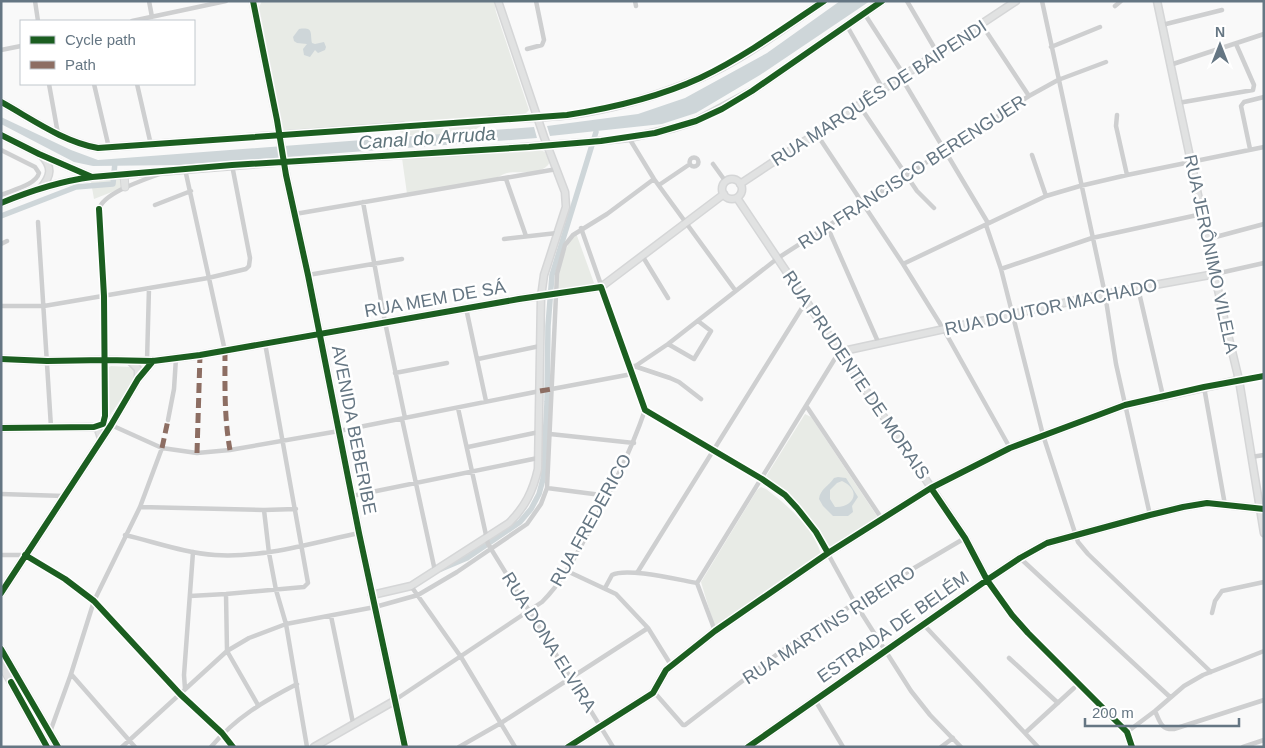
<svg xmlns="http://www.w3.org/2000/svg" width="1265" height="748" font-family="Helvetica,sans-serif">
<style>
.green{fill:#e8ebe6}
.water{fill:#ced6d9;fill-rule:evenodd}
.lines{fill:none;stroke-linecap:round;stroke-linejoin:round}
.canal{stroke:#ced6d9;stroke-width:5.5}
.secondary-tunnel{stroke:#d4d8dc;stroke-width:6;stroke-dasharray:6 3;stroke-linecap:butt}
.secondary-casing{stroke:#d5d6d7;stroke-width:9}
.primary-casing{stroke:#d5d6d7;stroke-width:9}
.street{stroke:#cecfd0;stroke-width:4.5}
.secondary{stroke:#e1e2e2;stroke-width:6}
.primary{stroke:#e1e2e2;stroke-width:7}
.quiet{stroke:#8d6e63;stroke-width:5;stroke-dasharray:10 5;stroke-linecap:butt}
.cycleway-casing{stroke:#fff;stroke-width:9}
.cycleway{stroke:#1b5e20;stroke-width:6}
.labels{text-anchor:middle;dominant-baseline:central;stroke-width:5;stroke-linejoin:round;paint-order:stroke}
.street-label{font-size:18px;fill:#657683;stroke:#fff}
.water-label{font-size:19px;font-style:italic;fill:#60757c;stroke:#fff}
</style>
<rect width="100%" height="100%" fill="#f9f9f9"/>
<path class="green" d="M 262,1 L 494,1 L 496,12 L 529,110 L 524,115 L 489,120 L 469,134 L 428,138 L 414,136 L 400,132 L 403,124 L 284,132 L 259,7 Z
M 538,149 L 545,152 L 550,162 C 542,177 520,170 507,173 C 503,174 499,177 495,178 L 407,194 L 402,158 Z
M 121,179 L 122,188 L 94,199 L 91,182 Z
M 576,233 L 594,283 L 593,286 L 559,291 L 556,289 C 560,270 563,247 576,233 Z
M 111,366 L 130,367 L 135,371 L 136,376 L 109,417 L 106,371 L 107,368 Z
M 805,414 L 811,417 L 877,516 L 876,520 L 830,549 L 827,549 L 798,508 L 765,478 Z
M 761,487 L 766,489 C 787,505 813,527 821,554 L 718,626 L 716,626 L 713,622 L 701,582 L 757,490 Z"/>
<path class="water" d="M 840,1 L 870,1 L 760,75 L 696,113 L 662,124 L 550,136 L 547,126 L 638,114 L 685,98 L 767,53 Z
M 299,29 C 314,27 310,33 312,43 L 315,44 L 324,42 L 326,47 L 325,50 L 318,53 L 315,50 L 310,57 L 304,55 L 303,49 L 307,44 L 297,43 L 294,41 L 293,37 Z
M 1,117 L 71,150 L 98,160 L 534,127 L 537,138 L 181,165 L 93,166 L 74,162 L 1,124 Z
M 838,477 L 846,478 L 858,497 L 852,506 L 853,512 L 848,516 L 833,516 L 823,506 L 819,499 C 820,489 829,486 834,478 ZM 842,481 C 862,490 854,508 835,507 L 830,499 L 830,490 L 837,483 Z"/>
<g class="lines">
<path class="canal" d="M 1,216 L 76,187 L 113,184 L 115,162
M 441,569 L 467,558 L 520,522 L 531,509 L 539,494 L 543,479 L 547,402 L 548,326 L 552,275 L 596,132"/>
<path class="secondary-tunnel" d="M 403,126 L 489,120"/>
<g class="secondary-casing">
<path id="secondary" d="M 1157,1 L 1224,318 L 1239,380 L 1264,533
M 489,120 C 516,118 543,118 569,115 C 614,109 657,96 698,79 C 743,60 784,28 824,1
M 279,135 L 403,126
M 41,155 C 53,167 51,176 41,188
M 283,162 L 470,151 L 590,142 L 629,138 L 674,128 L 696,121 L 752,91 L 882,1
M722 189a10 10 0 1 1 20 0a10 10 0 1 1-20 0Z
M 740,184 L 1016,1
M 737,198 L 965,538 L 987,580
M 1,203 C 30,191 61,181 92,177
M 839,352 L 1105,294 L 1215,274
M 1,359 L 47,361 L 105,360 L 153,361 L 200,355 L 519,299 L 601,287 L 724,194
M 130,361 L 138,369 L 138,379
M 1,428 L 94,427 L 98,429 L 101,438
M 1,593 L 111,425 L 138,379 L 153,361
M 372,595 L 411,586 L 509,523 C 525,507 533,491 538,469 L 541,297 L 544,275 L 566,207 L 565,192 L 544,137 L 498,1
M 314,747 L 394,701
M 568,747 L 653,693 L 666,670 L 715,631 L 828,553 L 931,488 L 1010,448 L 1125,405 L 1239,380
M 748,747 L 987,580 L 1020,558 L 1047,543 L 1150,515 L 1183,507 L 1207,503 L 1264,509"/>
</g>
<g class="primary-casing">
<path id="primary" d="M 253,1 L 277,120 L 286,175 L 308,275 L 359,533 L 405,747
M 1,102 C 32,119 63,142 98,148 L 279,135
M 1,135 L 39,154 L 92,177 L 283,162
M 124,175 L 125,187
M 1,649 L 58,747
M 1,664 L 47,747"/>
</g>
<path class="street" d="M 35,1 L 38,21
M 149,1 L 152,17
M 635,1 L 636,6
M 907,1 L 938,54
M 1042,1 L 1105,294 L 1116,364 L 1150,515
M 1115,6 L 1121,1
M 864,13 L 904,75
M 132,21 L 226,1
M 982,25 L 1029,96
M 1162,25 L 1222,10
M 847,26 L 883,89
M 1051,47 L 1100,27
M 527,49 L 542,45 L 544,40 L 536,1
M 1,50 L 21,46
M 1170,65 L 1264,34
M 901,77 L 988,223
M 49,84 L 58,134
M 94,84 L 109,148
M 137,84 L 151,145
M 1178,103 L 1253,90 L 1254,85 L 1236,44
M 859,105 L 917,191 L 934,208
M 1117,115 L 1116,126 L 1127,175
M 816,133 L 903,264 L 944,330 L 1010,448
M 629,138 L 654,179 L 735,290
M 1250,149 L 1241,106 L 1244,102 L 1264,97
M 1,150 L 35,167 L 39,173 C 36,185 12,190 1,195
M 1032,155 L 1046,196
M689.5 162a4.5 4.5 0 1 1 9 0a4.5 4.5 0 1 1-9 0Z
M 713,164 L 726,182
M 185,169 L 225,351
M 506,179 L 526,236
M 659,185 L 690,164
M 363,202 L 385,322 L 405,418
M 155,205 L 191,191
M 295,214 L 557,169
M 38,222 L 51,427
M 986,225 L 1001,269 L 1043,435 L 1078,542 L 1088,554 L 1211,672
M 827,226 L 879,344
M 581,228 L 645,410
M 504,239 L 557,233
M 1208,239 L 1264,224
M 1,244 L 7,241
M 643,257 L 668,298
M 903,264 L 1046,196 L 1080,186 L 1127,175 L 1264,147
M 1001,269 L 1092,238 L 1202,214
M 1215,274 L 1264,263
M 308,275 L 402,259
M 1138,288 L 1163,396
M 1,306 L 44,306 L 208,278 L 246,269 L 249,266 L 250,258 L 232,165
M 466,308 L 486,401
M 668,344 L 694,359 L 711,331 L 698,321
M 478,359 L 540,346
M 147,361 L 149,288
M 634,366 L 670,378 L 679,382 L 701,399
M 631,369 L 668,344 L 778,258 L 876,195 L 1029,96 L 1058,80 L 1106,62
M 395,373 L 447,363
M 1239,380 L 1264,376
M 1204,387 L 1225,505
M 552,389 L 632,374
M 807,407 L 882,519
M 458,408 L 488,544 L 613,747
M 645,410 L 762,479 L 785,495 L 797,508 L 816,532 L 855,603 L 911,691 L 930,715 L 961,747
M 402,419 L 435,571
M 168,420 L 174,389 L 176,358
M 111,425 L 162,448 L 197,453 L 230,450 L 339,431 L 540,391
M 94,427 L 103,424 L 105,416 L 104,296 L 99,209 C 104,192 147,179 162,173
M 550,434 L 634,443
M 468,447 L 539,432
M 1251,457 L 1264,455
M 547,488 L 609,496
M 1,494 L 64,496
M 352,496 L 538,458
M 140,507 L 264,510 L 296,509
M 264,510 L 269,553 L 276,590 L 286,624 L 307,747
M 125,535 C 155,542 185,553 215,555 C 265,558 312,543 359,533
M 1,555 L 25,555 L 90,597 L 180,694 L 222,733 L 233,747
M 1020,558 L 1170,697
M 567,571 L 616,594 L 648,628 L 671,665
M 637,573 L 807,300
M 987,580 L 1012,615 L 1028,633 L 1127,732 L 1132,747
M 697,583 L 839,352
M 697,583 L 715,631
M 411,586 L 461,657 L 515,747
M 605,588 L 612,575 C 627,567 679,580 697,583
M 226,594 L 227,651 L 258,705
M 190,596 L 226,594 L 304,587 L 308,583 L 265,343
M 1212,613 L 1215,601 L 1222,591 L 1264,582
M 331,616 L 353,723
M 923,624 L 1038,747
M 1009,658 L 1058,703
M 71,674 L 135,747
M 185,689 L 184,675 L 193,552
M 654,692 L 683,725 L 685,725 L 780,652 L 855,603 L 965,538
M 395,700 L 542,602 C 562,582 574,559 587,535 C 609,494 630,454 645,410
M 815,700 L 843,747
M 1155,711 C 1160,722 1161,730 1174,729 L 1264,700
M 50,732 L 71,674 L 94,601 L 140,507 L 162,448
M 1127,732 L 1155,711 L 1184,686 L 1203,675 L 1264,651
M 1025,733 L 1074,688
M 122,747 L 227,651 L 249,638 L 286,624 L 375,607 L 418,595 L 457,572 L 527,524 L 541,504 L 547,488 L 557,274 L 565,245 L 573,235 L 607,214 L 654,179
M 211,747 C 235,718 264,701 297,684
M 459,747 L 501,723 L 648,628
M 941,747 L 953,738
M 1243,747 L 1264,740"/>
<use href="#secondary" class="secondary"/>
<use href="#primary" class="primary"/>
<path class="quiet" d="M 225,351 C 225,384 224,417 230,450
M 540,391 L 552,389
M 162,448 L 168,420
M 197,453 L 200,355"/>
<g class="cycleway-casing">
<path id="cycleway" d="M 253,1 L 277,120 L 286,175 L 308,275 L 359,533 L 405,747
M 1,102 C 32,119 63,142 98,148 L 567,115 C 612,108 659,97 700,78 C 744,57 784,28 824,1
M 1,135 L 39,154 L 92,177
M 1,203 C 30,191 61,181 92,177 L 232,165 L 529,147 L 601,141 L 655,133 L 696,121 L 722,109 L 752,91 L 882,1
M 1,359 L 47,361 L 105,360 L 153,361 L 200,355 L 519,299 L 601,287 L 645,410 L 762,479 L 785,495 L 797,508 L 816,532 L 828,553
M 1,428 L 94,427 L 103,424 L 105,416 L 104,296 L 99,209
M 931,488 L 965,538 L 987,580 L 1012,615 L 1028,633 L 1127,732 L 1132,747
M 25,555 L 65,579 L 94,601 L 180,694 L 222,733 L 233,747
M 1,593 L 111,425 L 138,379 L 153,361
M 1,649 L 58,747
M 11,682 L 47,747
M 568,747 L 653,693 L 666,670 L 715,631 L 828,553 L 931,488 L 1010,448 L 1125,405 L 1204,387 L 1264,376
M 748,747 L 987,580 L 1020,558 L 1047,543 L 1150,515 L 1183,507 L 1207,503 L 1264,509"/>
</g>
<use href="#cycleway" class="cycleway"/>
</g>
<g class="labels">
<g class="street-label">
<text transform="translate(879 93) rotate(-33)">RUA MARQUÊS DE BAIPENDI</text>
<text transform="translate(912 172) rotate(-33)">RUA FRANCISCO BERENGUER</text>
<text transform="translate(1211 254) rotate(78)">RUA JERÔNIMO VILELA</text>
<text transform="translate(435 299) rotate(-10)">RUA MEM DE SÁ</text>
<text transform="translate(1051 307) rotate(-12)">RUA DOUTOR MACHADO</text>
<text transform="translate(856 375) rotate(56)">RUA PRUDENTE DE MORAIS</text>
<text transform="translate(354 430) rotate(79)">AVENIDA BEBERIBE</text>
<text transform="translate(591 520) rotate(-61)">RUA FREDERICO</text>
<text transform="translate(829 625) rotate(-33)">RUA MARTINS RIBEIRO</text>
<text transform="translate(893 627) rotate(-35)">ESTRADA DE BELÉM</text>
<text transform="translate(549 642) rotate(58)">RUA DONA ELVIRA</text>
</g>
<g class="water-label">
<text transform="translate(427 138) rotate(-4)">Canal do Arruda</text>
</g>
</g>
<rect width="1265" height="748" fill="none" stroke="#657683" stroke-width="5"/>
<rect x="20" y="20" width="175" height="65" fill="#ffffff" stroke="#c1c8cd"/>
<rect x="30" y="36" width="25" height="8" fill="#1b5e20" stroke="#c1c8cd"/>
<text x="65" y="45" font-size="15" fill="#657683">Cycle path</text>
<rect x="30" y="61" width="25" height="8" fill="#8d6e63" stroke="#c1c8cd"/>
<text x="65" y="70" font-size="15" fill="#657683">Path</text>
<g transform="translate(1220 45)" stroke="#ffffff" stroke-width="4" paint-order="stroke">
<path d="M0-4L9 19L0 12L-9 19Z" fill="#657683"/>
<text y="-8" font-size="14" font-weight="bold" text-anchor="middle" fill="#657683">N</text>
</g>
<path d="M1085 718v8h154v-8" fill="none" stroke="#657683" stroke-width="2.5"/>
<text x="1092" y="718" font-size="15" fill="#657683" stroke="#ffffff" stroke-width="4" paint-order="stroke">200 m</text>
</svg>
